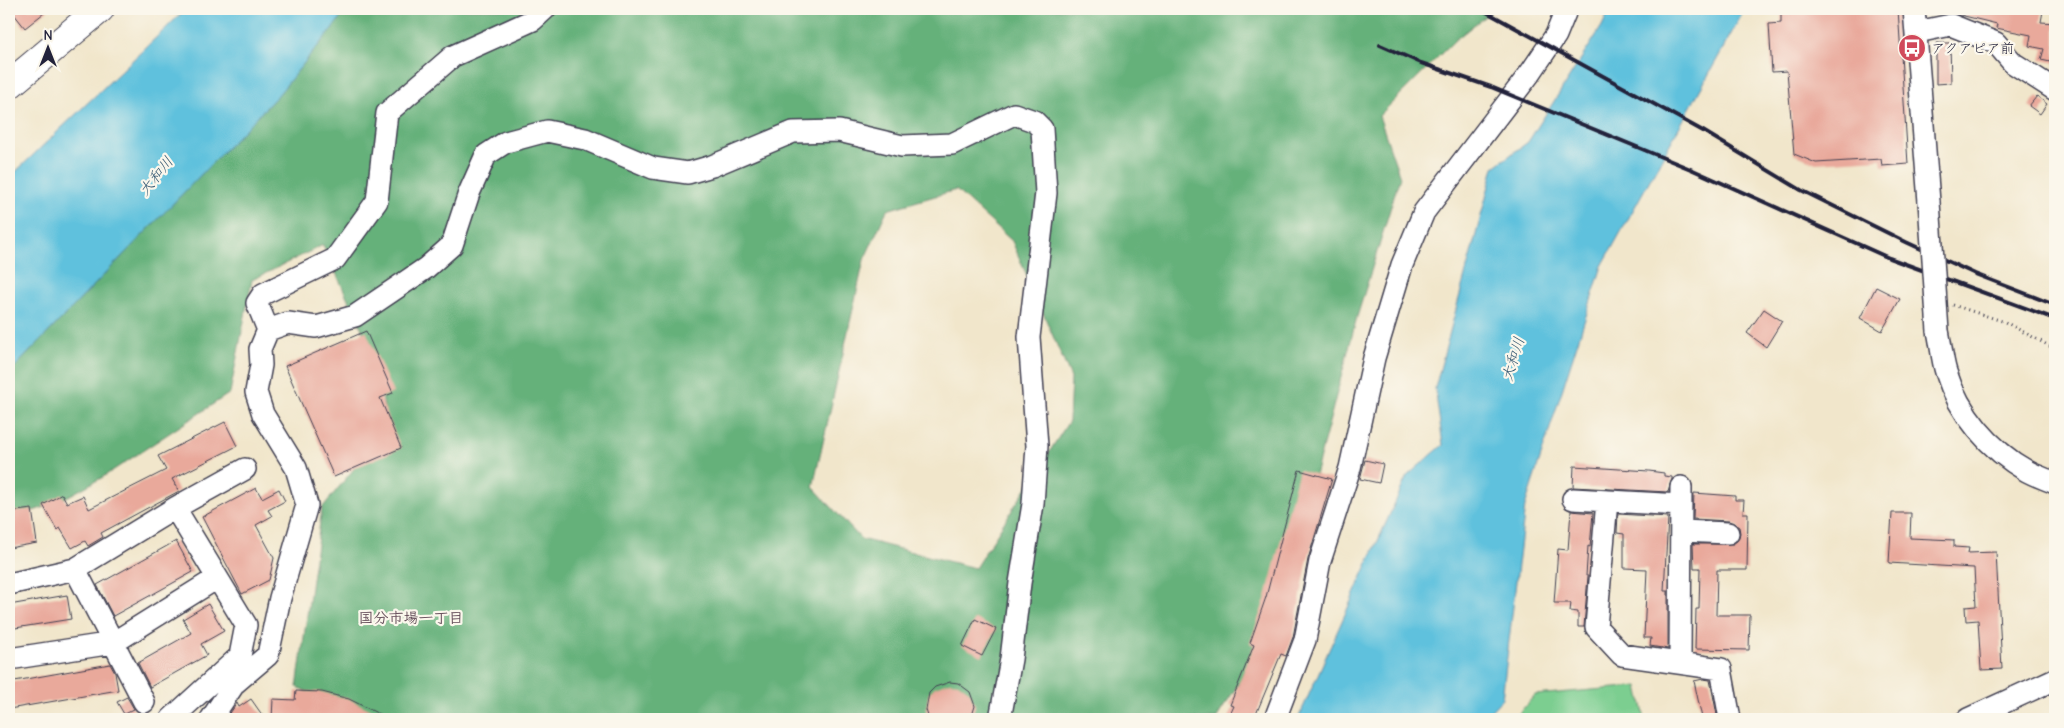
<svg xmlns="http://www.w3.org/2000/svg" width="2064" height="728" font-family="'Comic Neue','Klee One',sans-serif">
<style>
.green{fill:#7cce90;stroke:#4f7866}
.forest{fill:#65b17a;stroke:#446a5a;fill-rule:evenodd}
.water{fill:#5fc1dd;stroke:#40728c}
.building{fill:#e9a99b}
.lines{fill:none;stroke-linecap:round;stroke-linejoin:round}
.minor-casing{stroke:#413f51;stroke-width:24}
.major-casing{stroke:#413f51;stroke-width:30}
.path{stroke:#413f51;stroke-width:3;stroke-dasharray:1 4;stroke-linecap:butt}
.minor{stroke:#fff;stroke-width:21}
.major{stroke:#fff;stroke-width:28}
.rail{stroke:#22223b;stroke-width:4}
.minor-bridge-casing{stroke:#413f51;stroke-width:24;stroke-linecap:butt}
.minor-bridge{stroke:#fff;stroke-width:21}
.labels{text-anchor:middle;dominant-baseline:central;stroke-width:4.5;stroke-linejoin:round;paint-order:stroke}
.poi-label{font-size:14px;fill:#22223b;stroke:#fbf7ec;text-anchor:start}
.water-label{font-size:15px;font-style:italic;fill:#375a74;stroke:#fbf7ec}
.neighbourhood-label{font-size:15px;font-weight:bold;fill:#68515d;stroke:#fbf7ec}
</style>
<rect width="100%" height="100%" fill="#fbf7ec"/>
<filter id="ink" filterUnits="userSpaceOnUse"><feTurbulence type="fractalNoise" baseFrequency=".02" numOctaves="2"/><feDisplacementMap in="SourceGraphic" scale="10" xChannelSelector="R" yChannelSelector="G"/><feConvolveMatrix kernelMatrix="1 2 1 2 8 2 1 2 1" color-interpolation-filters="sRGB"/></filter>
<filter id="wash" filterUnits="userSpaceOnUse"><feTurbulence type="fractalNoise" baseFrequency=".0096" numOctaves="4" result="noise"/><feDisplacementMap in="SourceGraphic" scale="20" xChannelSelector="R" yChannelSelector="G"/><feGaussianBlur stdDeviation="1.12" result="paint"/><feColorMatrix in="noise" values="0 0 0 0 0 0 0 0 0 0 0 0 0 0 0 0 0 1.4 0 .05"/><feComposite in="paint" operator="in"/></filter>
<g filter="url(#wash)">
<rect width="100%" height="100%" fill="#f1e6cb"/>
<path class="green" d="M 1638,686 L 1645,719 L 1514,719 L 1535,695 Z"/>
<path class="forest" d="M 348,9 L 1494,9 L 1455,40 L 1379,116 L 1400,177 L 1357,317 L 1275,627 L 1216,719 L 365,719 L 297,687 L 322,508 L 387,428 L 377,362 L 323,245 L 252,280 L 230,393 L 103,477 L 54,504 L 9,519 L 9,373 L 278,95 ZM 956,190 L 1012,241 L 1071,378 L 1069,421 L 975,568 L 861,539 L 813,487 L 864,260 L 887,210 Z"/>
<path class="water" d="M 186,9 L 348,9 L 278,95 L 9,373 L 9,178 Z
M 1610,9 L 1745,9 L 1602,266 L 1525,506 L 1502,699 L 1483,719 L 1298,719 L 1407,476 L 1443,445 L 1435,388 L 1494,167 L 1528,142 L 1602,26 Z"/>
<g id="blocks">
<path class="building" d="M 10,9 L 49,9 L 25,28 Z
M 1785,9 L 1898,9 L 1908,164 L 1882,166 L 1881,159 L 1816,163 L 1794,154 L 1787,71 L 1772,72 L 1769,24 L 1781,23 L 1781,14 Z
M 1952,9 L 2034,9 L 2043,11 L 2041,22 L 2055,23 L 2055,63 L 2041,60 L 2044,49 L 2029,46 L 2031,35 L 1996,28 L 1997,24 L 1952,13 Z
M 1936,43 L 1950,43 L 1951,83 L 1936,84 Z
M 2037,96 L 2047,104 L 2040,114 L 2029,106 Z
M 1876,287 L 1900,299 L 1882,331 L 1860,318 Z
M 1764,309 L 1782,321 L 1766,347 L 1747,333 Z
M 366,331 L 393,393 L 380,398 L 401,448 L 334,477 L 285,366 Z
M 225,422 L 237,446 L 172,479 L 179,491 L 101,533 L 103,537 L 88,546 L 85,541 L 72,548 L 60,528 L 57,530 L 43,505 L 62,494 L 67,503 L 83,496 L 89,509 L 166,470 L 158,456 Z
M 1365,460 L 1383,464 L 1379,483 L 1360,479 Z
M 1574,466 L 1649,471 L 1664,473 L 1664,476 L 1672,477 L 1672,479 L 1668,492 L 1573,487 Z
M 1299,470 L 1332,479 L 1308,559 L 1293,637 L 1286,656 L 1281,654 L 1254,719 L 1228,719 L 1234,706 L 1230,705 L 1254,645 L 1250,643 L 1266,597 Z
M 256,488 L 262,498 L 279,489 L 285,501 L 268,510 L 272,516 L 256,525 L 274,558 L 269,580 L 242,594 L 202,517 Z
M 1694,493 L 1735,496 L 1735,500 L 1744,500 L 1743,513 L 1748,513 L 1747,570 L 1717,570 L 1716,615 L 1750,615 L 1749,650 L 1695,649 L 1696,609 L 1699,609 L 1700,568 L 1694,568 L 1693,544 L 1733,544 L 1738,540 L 1740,533 L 1739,527 L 1729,521 L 1693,519 Z
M 32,509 L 37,543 L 9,548 L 9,512 Z
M 1571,511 L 1593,513 L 1590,547 L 1588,546 L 1586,576 L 1588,576 L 1584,627 L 1578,627 L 1578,612 L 1570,611 L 1571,603 L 1554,603 L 1558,549 L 1568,550 Z
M 1892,513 L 1911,513 L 1910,538 L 1954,540 L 1954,547 L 1969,548 L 1968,553 L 1996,552 L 2002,669 L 1981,670 L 1978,620 L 1966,621 L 1965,607 L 1976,606 L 1974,568 L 1889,563 Z
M 1618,514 L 1668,517 L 1664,591 L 1668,591 L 1668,649 L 1650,646 L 1651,638 L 1644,638 L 1647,569 L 1624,568 L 1624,534 L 1617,533 Z
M 176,541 L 193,572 L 113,616 L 97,585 Z
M 67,595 L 71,619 L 9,629 L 9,605 Z
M 208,604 L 224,631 L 201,644 L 207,655 L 150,687 L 138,663 L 191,633 L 183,619 Z
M 975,619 L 996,629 L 982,656 L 962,646 Z
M 110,664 L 115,673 L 118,690 L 9,709 L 9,682 Z
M 1703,679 L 1710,680 L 1717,715 L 1702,718 L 1694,681 Z
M 950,682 L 958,683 L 970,692 L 975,706 L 971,719 L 929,719 L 926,710 L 929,693 L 935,687 Z
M 296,691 L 322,692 L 349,699 L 389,719 L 272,719 L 273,699 L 295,700 Z
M 127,697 L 134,709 L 124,714 L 117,702 Z
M 251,699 L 265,719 L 226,719 L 237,703 L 239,707 Z"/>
</g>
</g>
<g filter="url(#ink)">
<use href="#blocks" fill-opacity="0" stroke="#413f51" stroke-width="1"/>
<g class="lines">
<g class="minor-casing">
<path id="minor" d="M 1914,9 L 1929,202
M 1917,32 L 1951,25 L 1996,43 L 2013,63 L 2055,90
M 268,330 L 257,303 L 263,294 L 335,259 L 377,201 L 387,113 L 453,56 L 533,20 L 545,9
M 1938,331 C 1941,344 1942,359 1946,372 C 1959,414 1990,450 2027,471 C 2036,476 2046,479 2055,483
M 1573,499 L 1681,505
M 1607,501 L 1596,627 L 1622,655 L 1721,669 L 1730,719
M 1681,531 L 1728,533
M 75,569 L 144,702
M 9,584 L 75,569 L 175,508 L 245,469
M 9,659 L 113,643 L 217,578
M 1680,662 L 1681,487
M 171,719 L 240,656 L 246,625 L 175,508
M 211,719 L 235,683 L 268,655 L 280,598 L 307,505 L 296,468 L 263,414 L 256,392 L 261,365 L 260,349 L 268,330 L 288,323 L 316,327 L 355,316 L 426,268 L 452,245 L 469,193 L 486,155 L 506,142 L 547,131 L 585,139 L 653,168 L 688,173 L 712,166 L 793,132 L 839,131 L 902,146 L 952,144 L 1014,114 L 1034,121 L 1042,129 L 1046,193 L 1029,337 L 1037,446 L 1033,504 L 1020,583 L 1011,659 L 1000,719
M 1275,719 L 1305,640 L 1320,561 L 1350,468 L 1374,358 L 1402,265 L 1424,212 L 1531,72 L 1556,35 L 1565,13 L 1564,9
M 1968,719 L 2055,679"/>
</g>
<g class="major-casing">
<path id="major" d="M 9,85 L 100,9"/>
</g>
<path class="path" d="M 1953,305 L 2005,322 L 2055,349
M 120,719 L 132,718 L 134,716"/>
<use href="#minor" class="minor"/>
<use href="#major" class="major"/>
<path class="rail" d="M 1481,9 L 1703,131 L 1801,190 L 1906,242 L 1975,274 L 2055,305
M 1380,45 L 1421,63 L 1491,87 L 1693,170 L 1889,258 L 2055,319"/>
<g class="minor-bridge-casing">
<path id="minor-bridge" d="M 1929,202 L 1938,331"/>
</g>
<use href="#minor-bridge" class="minor-bridge"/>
</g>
</g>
<defs>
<g id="bus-disc" transform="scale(1.4375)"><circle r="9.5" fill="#d1495b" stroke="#fbf7ec"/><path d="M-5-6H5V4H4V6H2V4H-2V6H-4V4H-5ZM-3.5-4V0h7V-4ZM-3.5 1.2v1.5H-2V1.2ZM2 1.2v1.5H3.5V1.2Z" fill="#fff"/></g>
</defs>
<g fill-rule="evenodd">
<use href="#bus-disc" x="1912" y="48"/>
</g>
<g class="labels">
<g class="poi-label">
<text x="1931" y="48">アクアピア前</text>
</g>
<g class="water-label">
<text transform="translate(156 176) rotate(-51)">大和川</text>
<text transform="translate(1513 359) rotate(-73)">大和川</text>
</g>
<g class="neighbourhood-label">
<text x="411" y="618">国分市場一丁目</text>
</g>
</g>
<rect width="2064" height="728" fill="none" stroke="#fbf7ec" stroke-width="30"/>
<g transform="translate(48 48)" stroke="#fbf7ec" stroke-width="4" paint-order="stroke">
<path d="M0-4L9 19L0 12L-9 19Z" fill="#22223b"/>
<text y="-8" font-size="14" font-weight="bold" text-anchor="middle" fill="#22223b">N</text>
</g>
</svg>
